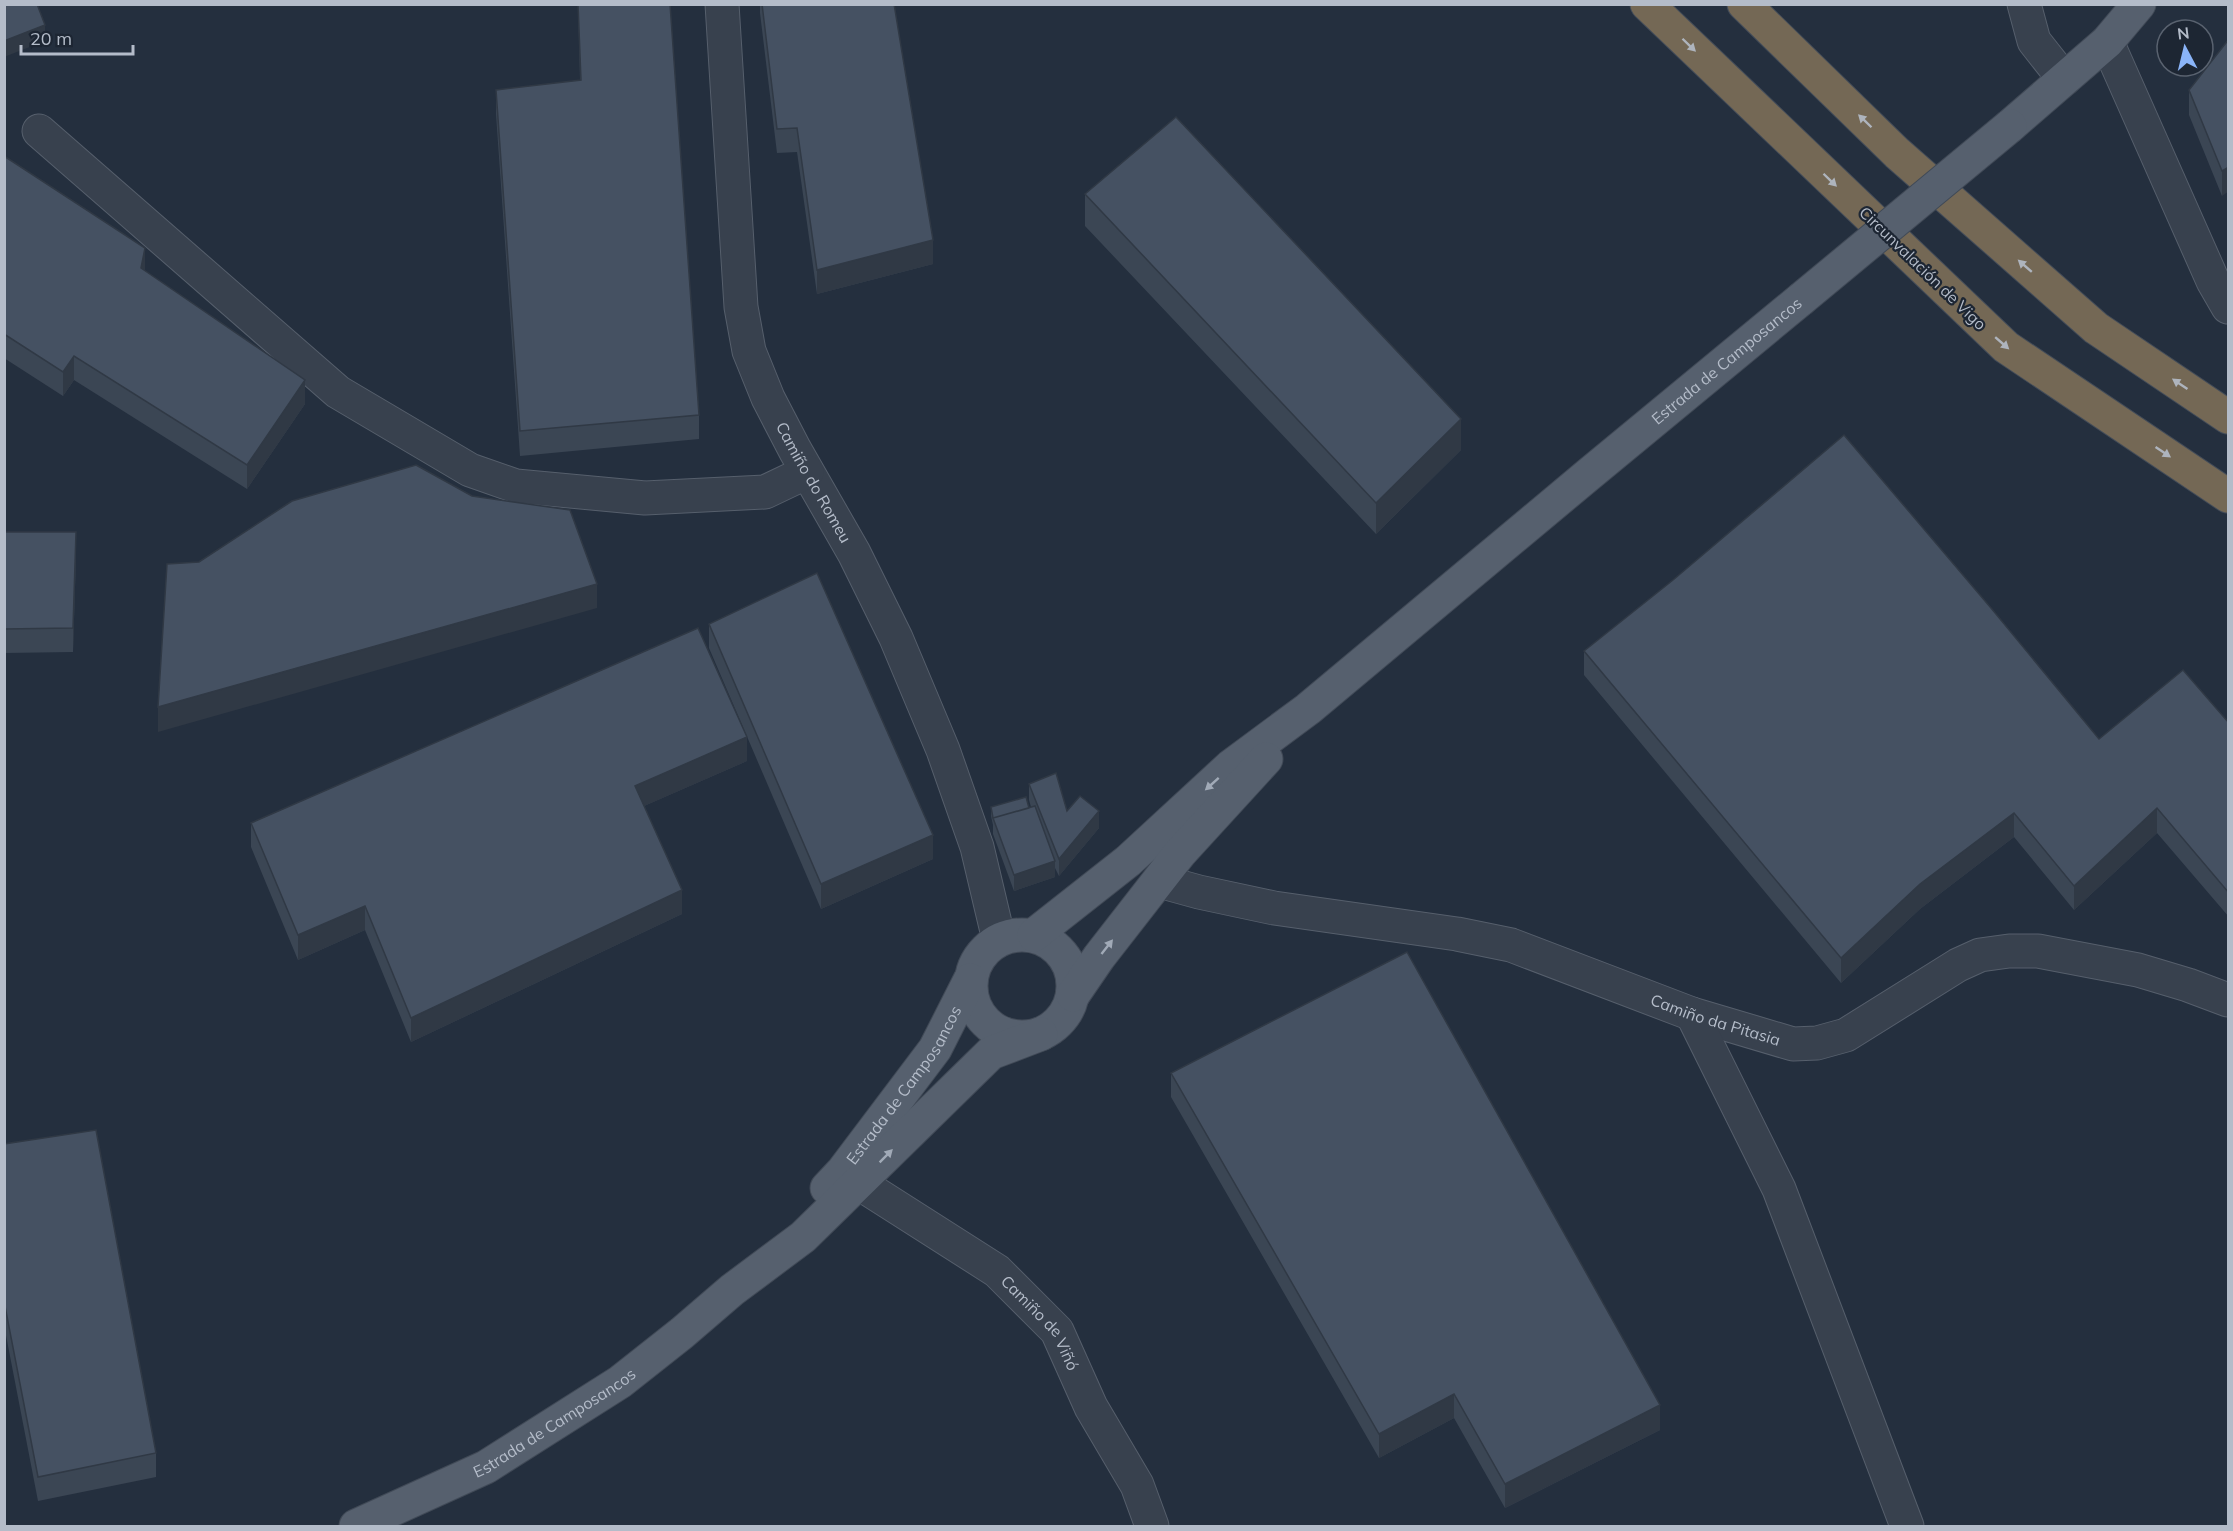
<svg xmlns="http://www.w3.org/2000/svg" width="2233" height="1531" font-family="Mulish,sans-serif">
<style>
.lines{fill:none;stroke-linecap:round;stroke-linejoin:round}
.minor-casing{stroke:#565f6c;stroke-width:35}
.primary-casing{stroke:#414a57;stroke-width:35}
.motorway-casing{stroke:#434c59;stroke-width:35}
.minor{stroke:#38414e;stroke-width:33}
.primary{stroke:#56606e;stroke-width:33}
.motorway{stroke:#746855;stroke-width:33}
.primary-bridge-casing{stroke:#414a57;stroke-width:35;stroke-linecap:butt}
.primary-bridge{stroke:#56606e;stroke-width:33}
.wall{fill:#3b4654}
.shaded-wall{fill:#303945}
.building{fill:#455162;stroke:#303945;stroke-width:1.5}
.oneway{fill:#aeb4bd}
.oneway2{fill:#a1aab7}
.labels{text-anchor:middle;dominant-baseline:central;stroke-width:4.5;stroke-linejoin:round;paint-order:stroke}
.street-label{font-size:16px;fill:#b4bcc9;stroke:#1d2633}
</style>
<rect width="100%" height="100%" fill="#242f3e"/>
<g class="lines">
<g class="minor-casing">
<g id="minor">
<path id="s1" d="M 722,4 L 741,307 L 749,351 L 768,398 L 795,450 L 854,553 L 896,638 L 943,750 L 977,847 L 999,940"/>
<path d="M 2024,4 L 2034,41 L 2064,79"/>
<path d="M 2107,42 L 2213,281 L 2228,307"/>
<path d="M 39,131 L 338,392 L 470,470 L 516,486 L 645,498 L 765,492 L 807,472"/>
<path id="s2" d="M 1159,881 L 1199,892 L 1274,908 L 1457,934 L 1511,945 L 1692,1014 L 1793,1044 L 1817,1043 L 1846,1035 L 1958,965 L 1980,955 L 2009,951 L 2038,951 L 2138,970 L 2188,985 L 2228,1000"/>
<path d="M 1692,1014 L 1779,1189 L 1907,1526"/>
<path id="s3" d="M 859,1183 L 997,1271 L 1057,1331 L 1091,1407 L 1137,1485 L 1152,1526"/>
</g>
</g>
<g class="primary-casing">
<g id="primary">
<path d="M 2010,126 L 2107,42 L 2139,4"/>
<circle cx="1022" cy="986" r="51"/>
<path id="s4" d="M 1034,935 L 1128,861 L 1231,766 L 1308,709 L 1588,475 L 1800,300"/>
<path d="M 1073,995 L 1099,957 L 1180,853 L 1266,759"/>
<path id="s5" d="M 827,1188 L 843,1171 L 935,1049 L 970,980"/>
<path id="s6" d="M 356,1526 L 486,1467 L 620,1382 L 682,1333 L 732,1290 L 803,1237 L 991,1053 L 1041,1034"/>
</g>
</g>
<g class="motorway-casing">
<path id="motorway" d="M 1647,4 L 2006,347 L 2228,496
M 1744,4 L 1897,153 L 2096,328 L 2228,417"/>
</g>
<use href="#minor" class="minor"/>
<use href="#primary" class="primary"/>
<use href="#motorway" class="motorway"/>
<g class="primary-bridge-casing">
<path id="primary-bridge" d="M 1800,300 L 2010,126"/>
</g>
<use href="#primary-bridge" class="primary-bridge"/>
</g>
<path class="wall" d="M 578,4 L 699,415 L 699,439 L 520,456 L 496,114 L 496,90 L 580,80 Z
M 760,4 L 894,4 L 933,264 L 817,294 L 797,152 L 777,153 L 760,13 Z
M 2229,39 L 2222,196 L 2189,115 L 2189,90 Z
M 4,156 L 305,404 L 247,489 L 74,380 L 63,396 L 4,358 Z
M 1085,194 L 1461,450 L 1376,534 L 1085,226 Z
M 4,532 L 76,556 L 73,652 L 4,653 Z
M 709,624 L 933,859 L 821,909 L 709,648 Z
M 1584,651 L 2099,739 L 2229,723 L 2229,917 L 2157,833 L 2074,910 L 2014,837 L 1920,909 L 1841,983 L 1584,675 Z
M 747,761 L 644,806 L 682,914 L 411,1042 L 365,930 L 298,960 L 251,847 L 251,823 Z
M 1029,784 L 1067,811 L 1099,828 L 1059,876 L 1055,868 L 1055,877 L 1014,891 L 993,834 L 993,825 L 991,816 L 991,807 L 1031,807 L 1029,800 Z
M 1171,1073 L 1660,1430 L 1505,1508 L 1454,1418 L 1379,1458 L 1171,1097 Z
M 4,1144 L 156,1453 L 156,1477 L 38,1501 L 4,1325 Z"/>
<path class="shaded-wall" d="M 45,25 L 45,41 L 4,57 L 4,41 Z
M 2229,167 L 2229,191 L 2222,196 L 2222,171 Z
M 933,240 L 933,264 L 817,294 L 817,270 Z
M 145,248 L 145,272 L 141,268 Z
M 74,356 L 74,380 L 63,396 L 63,372 Z
M 305,380 L 305,404 L 247,489 L 247,465 Z
M 1461,419 L 1461,450 L 1376,534 L 1376,503 Z
M 76,532 L 76,556 L 73,652 L 73,628 Z
M 597,584 L 597,608 L 158,732 L 158,707 Z
M 747,737 L 747,761 L 635,810 L 635,786 Z
M 2157,808 L 2157,833 L 2074,910 L 2074,886 Z
M 1099,811 L 1099,828 L 1059,876 L 1059,859 Z
M 2014,813 L 2014,837 L 1920,909 L 1841,983 L 1841,958 L 1920,884 Z
M 933,835 L 933,859 L 821,909 L 821,884 Z
M 1055,861 L 1055,877 L 1014,891 L 1014,875 Z
M 682,890 L 682,914 L 411,1042 L 411,1018 Z
M 365,906 L 365,930 L 298,960 L 298,935 Z
M 1454,1394 L 1454,1418 L 1379,1458 L 1379,1434 Z
M 1660,1405 L 1660,1430 L 1505,1508 L 1505,1484 Z"/>
<path class="building" d="M 4,4 L 37,4 L 45,25 L 4,41 Z
M 578,4 L 670,4 L 699,415 L 520,431 L 496,90 L 581,80 Z
M 762,4 L 894,4 L 933,240 L 817,270 L 797,128 L 777,129 Z
M 2229,39 L 2229,167 L 2222,171 L 2189,90 Z
M 1176,117 L 1461,419 L 1376,503 L 1085,194 Z
M 4,156 L 145,248 L 141,268 L 305,380 L 247,465 L 74,356 L 63,372 L 4,334 Z
M 1844,435 L 1991,608 L 2099,739 L 2183,670 L 2229,723 L 2229,893 L 2157,808 L 2074,886 L 2014,813 L 1920,884 L 1841,958 L 1584,651 L 1673,580 Z
M 416,465 L 472,496 L 570,510 L 597,584 L 158,707 L 167,564 L 199,562 L 292,501 Z
M 4,532 L 76,532 L 73,628 L 4,629 Z
M 817,573 L 933,835 L 821,884 L 709,624 Z
M 698,628 L 747,737 L 635,786 L 682,890 L 411,1018 L 365,906 L 298,935 L 251,823 Z
M 1056,773 L 1067,811 L 1080,796 L 1099,811 L 1059,859 L 1029,784 Z
M 1026,797 L 1029,808 L 993,818 L 991,807 Z
M 1035,806 L 1055,861 L 1014,875 L 993,818 Z
M 1407,952 L 1660,1405 L 1505,1484 L 1454,1394 L 1379,1434 L 1171,1073 Z
M 96,1130 L 156,1453 L 38,1477 L 4,1301 L 4,1144 Z"/>
<defs><path id="oneway-solid" d="M-6-.8H1V-3.2L6.5 0L1 3.2V.8H-6Z" transform="scale(1.5)"/></defs>
<g class="oneway">
<use href="#oneway-solid" transform="translate(1689 45) rotate(44)"/>
<use href="#oneway-solid" transform="translate(1865 121) rotate(-136)"/>
<use href="#oneway-solid" transform="translate(1830 180) rotate(44)"/>
<use href="#oneway-solid" transform="translate(2025 266) rotate(-139)"/>
<use href="#oneway-solid" transform="translate(2002 343) rotate(41)"/>
<use href="#oneway-solid" transform="translate(2180 384) rotate(-146)"/>
<use href="#oneway-solid" transform="translate(2163 452) rotate(34)"/>
</g>
<g class="oneway2">
<use href="#oneway-solid" transform="translate(1212 784) rotate(138)"/>
<use href="#oneway-solid" transform="translate(1107 947) rotate(-52)"/>
<use href="#oneway-solid" transform="translate(886 1156) rotate(-45)"/>
</g>
<g class="labels">
<g class="street-label">
<text transform="translate(1923 268) rotate(44)">Circunvalación de Vigo</text>
<text stroke="none"><textPath href="#s4" startOffset="900">Estrada de Camposancos</textPath></text>
<text stroke="none"><textPath href="#s1" startOffset="495">Camiño do Romeu</textPath></text>
<text stroke="none"><textPath href="#s2" startOffset="576">Camiño da Pitasia</textPath></text>
<text stroke="none"><textPath href="#s5" startOffset="129">Estrada de Camposancos</textPath></text>
<text stroke="none"><textPath href="#s3" startOffset="232">Camiño de Viñó</textPath></text>
<text stroke="none"><textPath href="#s6" startOffset="224">Estrada de Camposancos</textPath></text>
</g>
</g>
<rect width="2233" height="1531" fill="none" stroke="#b4bcc9" stroke-width="12"/>
<g transform="translate(2185 48) rotate(353)"><circle r="28" fill="#1d2633" stroke="#59626f" stroke-width="1.5"/>
<path d="M0-4.5L10 22L0 15L-10 22Z" fill="#8ab4f8"/>
<text y="-9" font-size="16" font-weight="bold" text-anchor="middle" fill="#b4bcc9">N</text>
</g>
<path d="M21 45v9h112v-9" fill="none" stroke="#b4bcc9" stroke-width="3"/>
<text x="30" y="45" font-size="18" fill="#b4bcc9" stroke="#1d2633" stroke-width="4.5" paint-order="stroke">20 m</text>
</svg>
